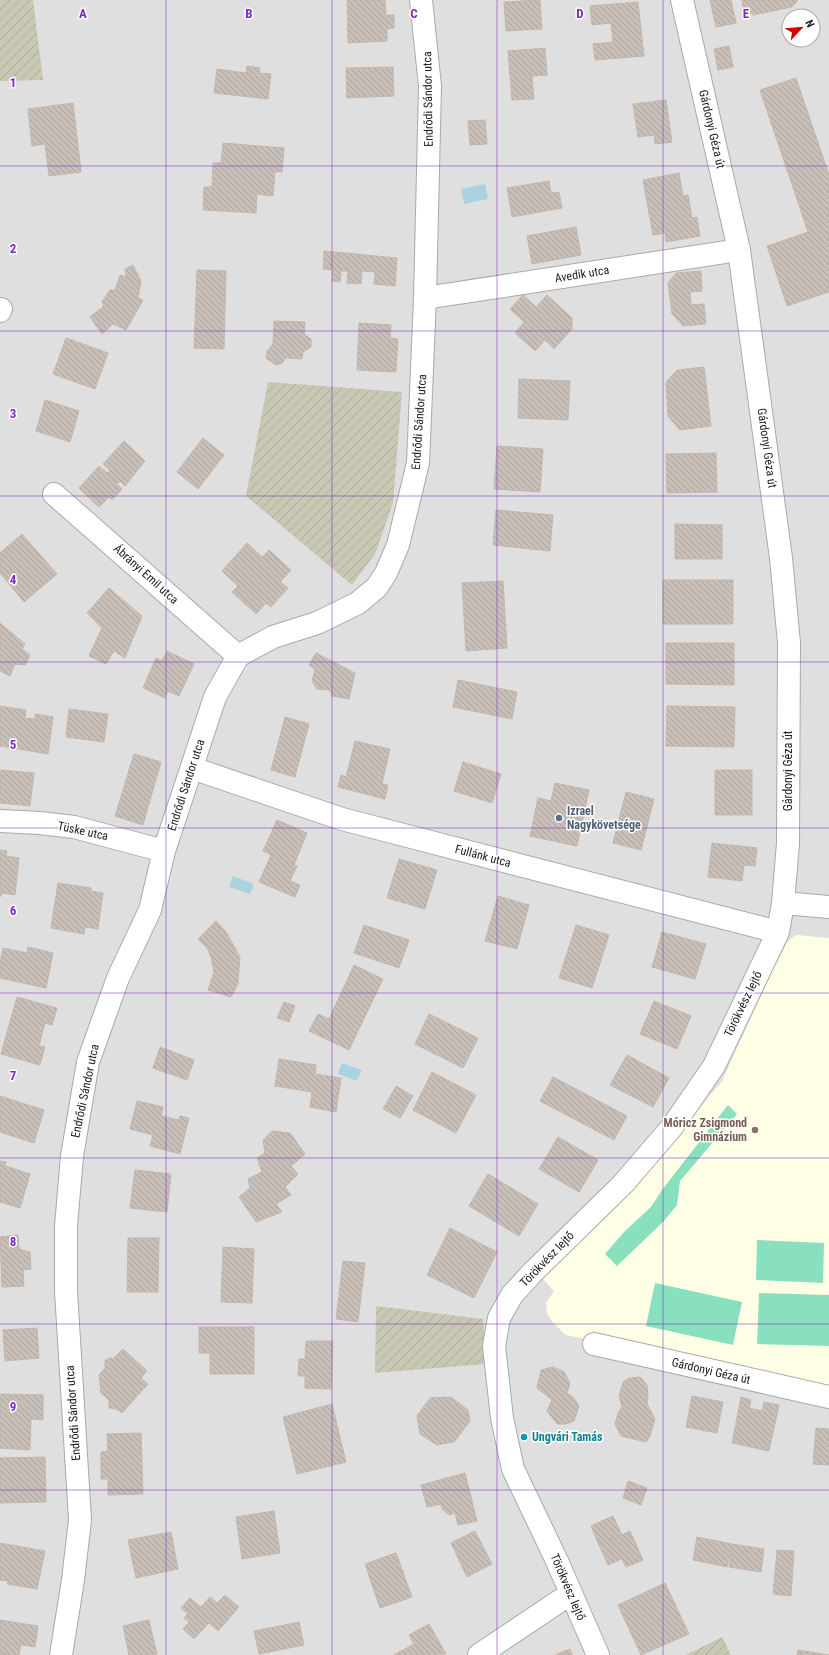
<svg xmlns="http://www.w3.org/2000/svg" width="829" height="1655" font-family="'Roboto Condensed',sans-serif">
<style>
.residential{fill:#e0dfdf;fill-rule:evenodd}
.education{fill:#ffffe5}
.construction{fill:url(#construction-furrows)}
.pitch{fill:#88e0be}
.water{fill:#aad3df}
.building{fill:url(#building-back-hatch);stroke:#c4b6ab}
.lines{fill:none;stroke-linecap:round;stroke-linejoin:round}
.minor-casing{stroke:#a9a9a9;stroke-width:24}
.minor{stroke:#fff;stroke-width:22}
.grid{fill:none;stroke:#7b2cbf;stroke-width:1;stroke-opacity:0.55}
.service-dot{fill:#5c6f8a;stroke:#fff;stroke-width:1.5}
.education-dot{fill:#8d6e63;stroke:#fff;stroke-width:1.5}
.culture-dot{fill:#0f9aa8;stroke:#fff;stroke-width:1.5}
.labels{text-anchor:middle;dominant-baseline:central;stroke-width:3;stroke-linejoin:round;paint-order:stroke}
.street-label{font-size:12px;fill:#222;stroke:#fff}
.service-label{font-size:12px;font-weight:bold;fill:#4e5e75;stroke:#fff;text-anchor:start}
.education-label{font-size:12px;font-weight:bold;fill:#785e54;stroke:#fff;text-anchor:end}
.culture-label{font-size:12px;font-weight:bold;fill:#0d838f;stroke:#fff;text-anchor:start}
.grid-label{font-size:13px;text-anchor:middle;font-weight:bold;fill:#7b2cbf;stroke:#fff;stroke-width:3;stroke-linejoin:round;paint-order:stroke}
</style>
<defs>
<pattern id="construction-furrows" width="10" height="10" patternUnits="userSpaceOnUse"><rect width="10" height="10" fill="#c7c7b4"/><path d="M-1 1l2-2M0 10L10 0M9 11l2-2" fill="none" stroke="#abab9a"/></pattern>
<pattern id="building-back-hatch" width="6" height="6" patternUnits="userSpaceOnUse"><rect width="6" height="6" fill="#c7bfb8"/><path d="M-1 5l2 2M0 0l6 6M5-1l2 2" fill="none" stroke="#aba49e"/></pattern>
</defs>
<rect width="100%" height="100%" fill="#f2efe9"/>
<path class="residential" d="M 0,0 L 829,0 L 829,1655 L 0,1655 ZM 789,16 L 813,16 L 813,40 L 789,40 Z"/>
<path class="education" d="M 796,935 L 829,938 L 829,1389 L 566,1335 L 552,1322 L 547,1313 L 546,1303 L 554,1291 L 540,1276 L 640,1180 L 722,1081 L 775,965 L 788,941 Z"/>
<path class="construction" d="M 0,0 L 33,0 L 43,80 L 0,81 Z
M 268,382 L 402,392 L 393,503 L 375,554 L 352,585 L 246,496 Z
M 376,1306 L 483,1319 L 486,1364 L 375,1373 Z
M 722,1637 L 731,1655 L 686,1655 Z"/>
<path class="pitch" d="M 728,1105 L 737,1114 L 680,1181 L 677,1205 L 663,1222 L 617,1266 L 605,1254 L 624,1232 L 651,1207 L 662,1190 Z
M 757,1240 L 824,1243 L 823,1283 L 756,1280 Z
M 655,1283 L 742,1302 L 733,1345 L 646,1326 Z
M 759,1293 L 829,1295 L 829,1346 L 757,1344 Z"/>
<path class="water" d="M 485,184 L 488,199 L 464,204 L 461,189 Z
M 233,876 L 254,884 L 250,894 L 229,887 Z
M 342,1063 L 362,1070 L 357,1081 L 338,1074 Z"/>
<path class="building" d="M 347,0 L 385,0 L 386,15 L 394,15 L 394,28 L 387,29 L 387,41 L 348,43 Z
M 540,0 L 542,29 L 506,31 L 504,2 Z
M 710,0 L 731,0 L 736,23 L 716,27 Z
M 742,0 L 798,0 L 792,7 L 753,15 L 743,7 Z
M 638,2 L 644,56 L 595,60 L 593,44 L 613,42 L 611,23 L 592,25 L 590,6 Z
M 729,46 L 733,67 L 718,70 L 714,49 Z
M 545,48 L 547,75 L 532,76 L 534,99 L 512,100 L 508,51 Z
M 247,66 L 260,68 L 259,73 L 271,74 L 268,99 L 214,93 L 217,69 L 246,73 Z
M 393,67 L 394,96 L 347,98 L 346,68 Z
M 796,78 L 829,175 L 829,292 L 787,306 L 767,246 L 808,232 L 760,90 Z
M 666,100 L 672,142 L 655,144 L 654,135 L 638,137 L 633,104 Z
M 73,103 L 81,172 L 49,176 L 45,144 L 32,146 L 28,109 Z
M 485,120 L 487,144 L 470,145 L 468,121 Z
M 223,143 L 284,148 L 282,172 L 275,172 L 273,196 L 257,194 L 256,213 L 203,210 L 204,187 L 212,187 L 213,163 L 221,163 Z
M 679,173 L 683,196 L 688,195 L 692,218 L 697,217 L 700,236 L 666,242 L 665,233 L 653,235 L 643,180 Z
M 549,181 L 551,193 L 559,192 L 562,208 L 512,217 L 507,188 Z
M 576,227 L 581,255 L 532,264 L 527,236 Z
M 324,251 L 397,258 L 395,286 L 374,284 L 375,272 L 362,271 L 361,284 L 347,283 L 348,271 L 341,271 L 340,282 L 332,281 L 333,270 L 323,269 Z
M 133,265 L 141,281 L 138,298 L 143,300 L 126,330 L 113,324 L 102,334 L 90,317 L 104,306 L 102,302 L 110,290 L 115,290 L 120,275 L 126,277 L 125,269 Z
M 197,270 L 226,271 L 224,349 L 194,348 Z
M 701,271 L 702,291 L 690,292 L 691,305 L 704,304 L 706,324 L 683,326 L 672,314 L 668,283 L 676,273 Z
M 523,295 L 536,307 L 547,295 L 572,318 L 572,329 L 554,349 L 545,340 L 535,351 L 515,333 L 524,322 L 510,309 Z
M 274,321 L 305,322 L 304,334 L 311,339 L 311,347 L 303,352 L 302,359 L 286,358 L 282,363 L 276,365 L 266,358 L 267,351 L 273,344 Z
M 359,323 L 391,325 L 390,338 L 398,339 L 396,372 L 357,370 Z
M 66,338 L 108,353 L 95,389 L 53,374 Z
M 704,367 L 711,426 L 680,430 L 668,416 L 666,382 L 677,370 Z
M 519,379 L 570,381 L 568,420 L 518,418 Z
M 45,400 L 79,411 L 70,442 L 36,431 Z
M 203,438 L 224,455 L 198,489 L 177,472 Z
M 124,441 L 145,461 L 125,486 L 120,481 L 117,484 L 122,489 L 112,500 L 109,497 L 99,507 L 79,488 L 99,466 L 107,473 L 110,470 L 103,464 Z
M 497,446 L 543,449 L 540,492 L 494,489 Z
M 716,453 L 717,492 L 667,493 L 666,454 Z
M 496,510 L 553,515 L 550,551 L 493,545 Z
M 675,524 L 722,525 L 722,559 L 675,559 Z
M 22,534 L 57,574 L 24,602 L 0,573 L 0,553 Z
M 247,543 L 262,557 L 269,550 L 291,570 L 280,582 L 288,588 L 271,607 L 266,603 L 256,614 L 232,592 L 238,586 L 222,571 Z
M 663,580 L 733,580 L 733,624 L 663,624 Z
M 503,581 L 507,648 L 466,651 L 462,583 Z
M 109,588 L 142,616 L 125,658 L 114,651 L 106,664 L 89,656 L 102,628 L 87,613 Z
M 0,623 L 25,644 L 22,649 L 30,655 L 25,665 L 15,664 L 10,676 L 0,671 Z
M 666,643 L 734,643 L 734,685 L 666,684 Z
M 167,651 L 194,664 L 179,696 L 168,691 L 165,698 L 143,688 L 156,658 L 162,661 Z
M 316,653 L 355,673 L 349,699 L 332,696 L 330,690 L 317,689 L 312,681 L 315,669 L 309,665 Z
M 458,680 L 517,692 L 512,719 L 453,707 Z
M 0,706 L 26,710 L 25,718 L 35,719 L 35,714 L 53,717 L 48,754 L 0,746 Z
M 667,706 L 735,707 L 734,747 L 666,746 Z
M 69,709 L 108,714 L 104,742 L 66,737 Z
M 285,717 L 309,724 L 295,777 L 271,770 Z
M 355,741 L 390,749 L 382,784 L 388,785 L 385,799 L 338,787 L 341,775 L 346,777 Z
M 134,754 L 161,762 L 143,825 L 115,816 Z
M 463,762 L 501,774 L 492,803 L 454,791 Z
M 0,770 L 34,773 L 30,806 L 0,803 Z
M 715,770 L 752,770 L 752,815 L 715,815 Z
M 555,783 L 589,790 L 577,846 L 530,836 L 538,798 L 551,801 Z
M 626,792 L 654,799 L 641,850 L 613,843 Z
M 277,820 L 307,833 L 294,865 L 263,851 Z
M 712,843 L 757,848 L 755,866 L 744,865 L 742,881 L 708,877 Z
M 0,850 L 7,851 L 6,856 L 19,858 L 15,895 L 2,893 L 0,897 Z
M 271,855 L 297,866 L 290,881 L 300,885 L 295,897 L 259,882 Z
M 399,859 L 437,870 L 425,909 L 387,898 Z
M 58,883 L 91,888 L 91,891 L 103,893 L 98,929 L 85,927 L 84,934 L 51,928 Z
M 498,896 L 529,905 L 517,949 L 485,941 Z
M 216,921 L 226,932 L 240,957 L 238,984 L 231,997 L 208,990 L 214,972 L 211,957 L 207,948 L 198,939 Z
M 364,925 L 409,940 L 399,968 L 354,953 Z
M 576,925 L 609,935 L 592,988 L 559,978 Z
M 662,932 L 706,944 L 695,979 L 652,967 Z
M 28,947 L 53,953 L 46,988 L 0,978 L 0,963 L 3,948 L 27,953 Z
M 354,965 L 383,979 L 349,1050 L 309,1031 L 318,1014 L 329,1019 Z
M 17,997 L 57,1008 L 52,1025 L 45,1023 L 39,1046 L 45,1047 L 40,1065 L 1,1054 Z
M 654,1001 L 691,1016 L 677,1049 L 640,1034 Z
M 284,1002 L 295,1006 L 289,1022 L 277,1018 Z
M 429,1014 L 478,1038 L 463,1068 L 415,1044 Z
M 160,1047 L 194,1060 L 187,1080 L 153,1068 Z
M 627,1055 L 669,1078 L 653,1107 L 610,1085 Z
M 279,1059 L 316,1065 L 315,1074 L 341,1078 L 336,1112 L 310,1107 L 312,1092 L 275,1086 Z
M 432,1072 L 476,1095 L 456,1133 L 413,1110 Z
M 553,1077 L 627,1116 L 614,1140 L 540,1101 Z
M 438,1079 L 459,1090 L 442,1123 L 421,1113 Z
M 396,1086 L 413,1096 L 400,1118 L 383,1109 Z
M 0,1096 L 44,1110 L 34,1143 L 0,1132 Z
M 137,1101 L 163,1107 L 161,1116 L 179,1120 L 180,1116 L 189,1118 L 180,1154 L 150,1146 L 153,1135 L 130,1129 Z
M 272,1131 L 290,1133 L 305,1154 L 291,1166 L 298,1174 L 285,1187 L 291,1195 L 276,1204 L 282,1212 L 256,1222 L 239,1197 L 250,1188 L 248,1179 L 262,1172 L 257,1158 L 265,1153 L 263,1140 Z
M 558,1137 L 598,1160 L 579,1192 L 539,1169 Z
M 0,1161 L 6,1162 L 5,1166 L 30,1174 L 20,1208 L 0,1202 Z
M 135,1170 L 171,1174 L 167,1212 L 130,1208 Z
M 488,1174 L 538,1204 L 519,1236 L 469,1206 Z
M 450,1228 L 497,1252 L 474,1298 L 427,1275 Z
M 18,1235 L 19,1249 L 30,1252 L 31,1269 L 23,1270 L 24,1286 L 2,1287 L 0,1237 Z
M 128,1238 L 159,1238 L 158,1292 L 127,1292 Z
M 223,1247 L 254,1249 L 252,1303 L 221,1302 Z
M 343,1261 L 365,1263 L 358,1322 L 336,1319 Z
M 199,1327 L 254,1327 L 254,1374 L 210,1374 L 210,1353 L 199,1353 Z
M 37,1328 L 39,1358 L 5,1361 L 3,1330 Z
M 306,1341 L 333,1341 L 331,1389 L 305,1388 L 305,1376 L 298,1376 L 299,1359 L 305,1359 Z
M 123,1349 L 147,1371 L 141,1378 L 148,1384 L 122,1413 L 117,1409 L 109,1408 L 109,1400 L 101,1393 L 99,1375 L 105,1368 L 105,1360 L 110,1358 L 113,1359 Z
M 553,1367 L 564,1372 L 570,1383 L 567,1393 L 552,1400 L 537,1388 L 541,1370 Z
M 640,1377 L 647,1385 L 648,1395 L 647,1404 L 655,1419 L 650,1436 L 646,1442 L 621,1436 L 615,1424 L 618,1413 L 622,1407 L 619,1396 L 623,1382 L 629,1378 Z
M 567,1393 L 573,1397 L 579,1406 L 574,1421 L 566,1424 L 557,1424 L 547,1411 L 552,1400 Z
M 0,1394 L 43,1395 L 43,1420 L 31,1419 L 30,1450 L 0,1448 Z
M 692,1396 L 723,1402 L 717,1433 L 686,1427 Z
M 451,1397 L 468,1410 L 470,1421 L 454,1442 L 437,1445 L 420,1434 L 417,1416 L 430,1398 Z
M 741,1397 L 751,1400 L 749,1408 L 762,1411 L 764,1402 L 779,1405 L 769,1451 L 732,1443 Z
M 332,1404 L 346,1462 L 297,1474 L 283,1417 Z
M 816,1428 L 829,1429 L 829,1465 L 813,1464 Z
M 141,1433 L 143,1494 L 108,1495 L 108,1479 L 101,1479 L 101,1452 L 108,1451 L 107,1434 Z
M 45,1457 L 46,1502 L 0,1503 L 0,1458 Z
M 465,1473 L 477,1521 L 458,1525 L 455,1513 L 449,1515 L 442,1509 L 441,1504 L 427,1507 L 421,1485 Z
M 628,1481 L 647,1488 L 641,1505 L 623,1498 Z
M 274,1511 L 280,1553 L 242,1559 L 236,1517 Z
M 613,1516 L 622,1535 L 599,1545 L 591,1526 Z
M 475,1531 L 492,1564 L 467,1577 L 451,1543 Z
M 630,1531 L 643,1560 L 626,1567 L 622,1559 L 608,1565 L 599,1545 Z
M 171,1532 L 178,1569 L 136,1578 L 128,1540 Z
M 697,1537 L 732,1544 L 727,1567 L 693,1560 Z
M 0,1543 L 45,1551 L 37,1589 L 7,1584 L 8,1581 L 0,1580 Z
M 732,1544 L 764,1549 L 761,1572 L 729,1567 Z
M 777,1550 L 794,1551 L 791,1596 L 773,1594 Z
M 396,1553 L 412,1597 L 380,1608 L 365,1564 Z
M 665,1583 L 689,1634 L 641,1655 L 618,1605 Z
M 225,1595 L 239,1607 L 218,1631 L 209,1623 L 194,1639 L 183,1629 L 189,1622 L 184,1618 L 188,1614 L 181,1608 L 190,1598 L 201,1607 L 210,1597 L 217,1603 Z
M 0,1620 L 38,1626 L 35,1647 L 0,1641 Z
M 149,1620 L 157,1654 L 129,1655 L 123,1626 Z
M 299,1622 L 304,1645 L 259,1654 L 254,1631 Z
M 429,1624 L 446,1654 L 394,1655 L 414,1644 L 409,1635 Z
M 0,1641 L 21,1645 L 19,1655 L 0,1655 Z
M 570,1649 L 572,1655 L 555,1655 Z
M 798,1650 L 829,1655 L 797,1655 Z"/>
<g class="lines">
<g class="minor-casing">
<path id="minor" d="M 425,298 L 739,250
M 0,311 L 1,309
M 54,494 L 238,656
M 192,768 L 342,819 L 778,932
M 0,821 L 40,823 L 74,827 L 164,851
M 783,903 L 829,907
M 594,1344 L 829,1397
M 61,1655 L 73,1580 L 80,1520 L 66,1291 L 66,1226 L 72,1156 L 88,1062 L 118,978 L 150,910 L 164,851 L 215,697 L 238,656 L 273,637 L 317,623 L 358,603 L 377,587 L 386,573 L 398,545 L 418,463 L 425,298 L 430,86 L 421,0
M 479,1655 L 570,1594
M 598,1655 L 557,1561 L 513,1469 L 502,1418 L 494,1346 L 499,1318 L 512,1295 L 532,1273 L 623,1184 L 672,1127 L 714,1066 L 778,932 L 783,903 L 788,843 L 789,643 L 781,558 L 739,250 L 682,0"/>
</g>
<use href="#minor" class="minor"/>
</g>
<path class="grid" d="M 166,0 L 166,1655M 332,0 L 332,1655M 497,0 L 497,1655M 663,0 L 663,1655M 0,166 L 829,166M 0,331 L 829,331M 0,496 L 829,496M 0,662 L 829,662M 0,828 L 829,828M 0,993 L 829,993M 0,1158 L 829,1158M 0,1324 L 829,1324M 0,1490 L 829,1490"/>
<circle class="service-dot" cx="559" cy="818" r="4"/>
<circle class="education-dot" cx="755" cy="1130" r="4"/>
<circle class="culture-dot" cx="524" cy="1437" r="4"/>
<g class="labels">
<g class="street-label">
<text transform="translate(428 99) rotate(-91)">Endrődi Sándor utca</text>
<text transform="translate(712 129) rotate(77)">Gárdonyi Géza út</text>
<text transform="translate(582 274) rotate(-9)">Avedik utca</text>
<text transform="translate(419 422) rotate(-86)">Endrődi Sándor utca</text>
<text transform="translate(767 448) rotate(82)">Gárdonyi Géza út</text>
<text transform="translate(146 574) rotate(42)">Ábrányi Emil utca</text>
<text transform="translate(788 771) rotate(-90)">Gárdonyi Géza út</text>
<text transform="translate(186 785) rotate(-72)">Endrődi Sándor utca</text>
<text transform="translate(83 831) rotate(12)">Tüske utca</text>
<text transform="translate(483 856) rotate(15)">Fullánk utca</text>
<text transform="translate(743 1004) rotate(-64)">Törökvész lejtő</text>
<text transform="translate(85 1091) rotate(-78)">Endrődi Sándor utca</text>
<text transform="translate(547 1259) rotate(-46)">Törökvész lejtő</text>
<text transform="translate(711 1371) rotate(13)">Gárdonyi Géza út</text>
<text transform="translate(73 1413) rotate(-94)">Endrődi Sándor utca</text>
<text transform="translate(568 1587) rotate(67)">Törökvész lejtő</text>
</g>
<g class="service-label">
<text x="567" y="811">Izrael<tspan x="567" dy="14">Nagykövetsége</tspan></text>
</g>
<g class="education-label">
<text x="747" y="1123">Móricz Zsigmond<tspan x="747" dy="14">Gimnázium</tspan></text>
</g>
<g class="culture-label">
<text x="532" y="1437">Ungvári Tamás</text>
</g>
</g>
<g class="grid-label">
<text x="83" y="18">A</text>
<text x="249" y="18">B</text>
<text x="414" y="18">C</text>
<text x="580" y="18">D</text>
<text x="746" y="18">E</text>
<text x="13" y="87">1</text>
<text x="13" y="253">2</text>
<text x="13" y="418">3</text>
<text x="13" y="584">4</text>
<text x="13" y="749">5</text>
<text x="13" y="915">6</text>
<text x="13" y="1080">7</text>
<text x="13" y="1246">8</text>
<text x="13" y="1411">9</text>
</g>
<g transform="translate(801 28) rotate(64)"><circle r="19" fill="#ffffff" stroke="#a7a7a7"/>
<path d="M0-3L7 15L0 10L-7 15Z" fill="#d40000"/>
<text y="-6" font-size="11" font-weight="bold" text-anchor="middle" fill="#222222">N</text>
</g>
</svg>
